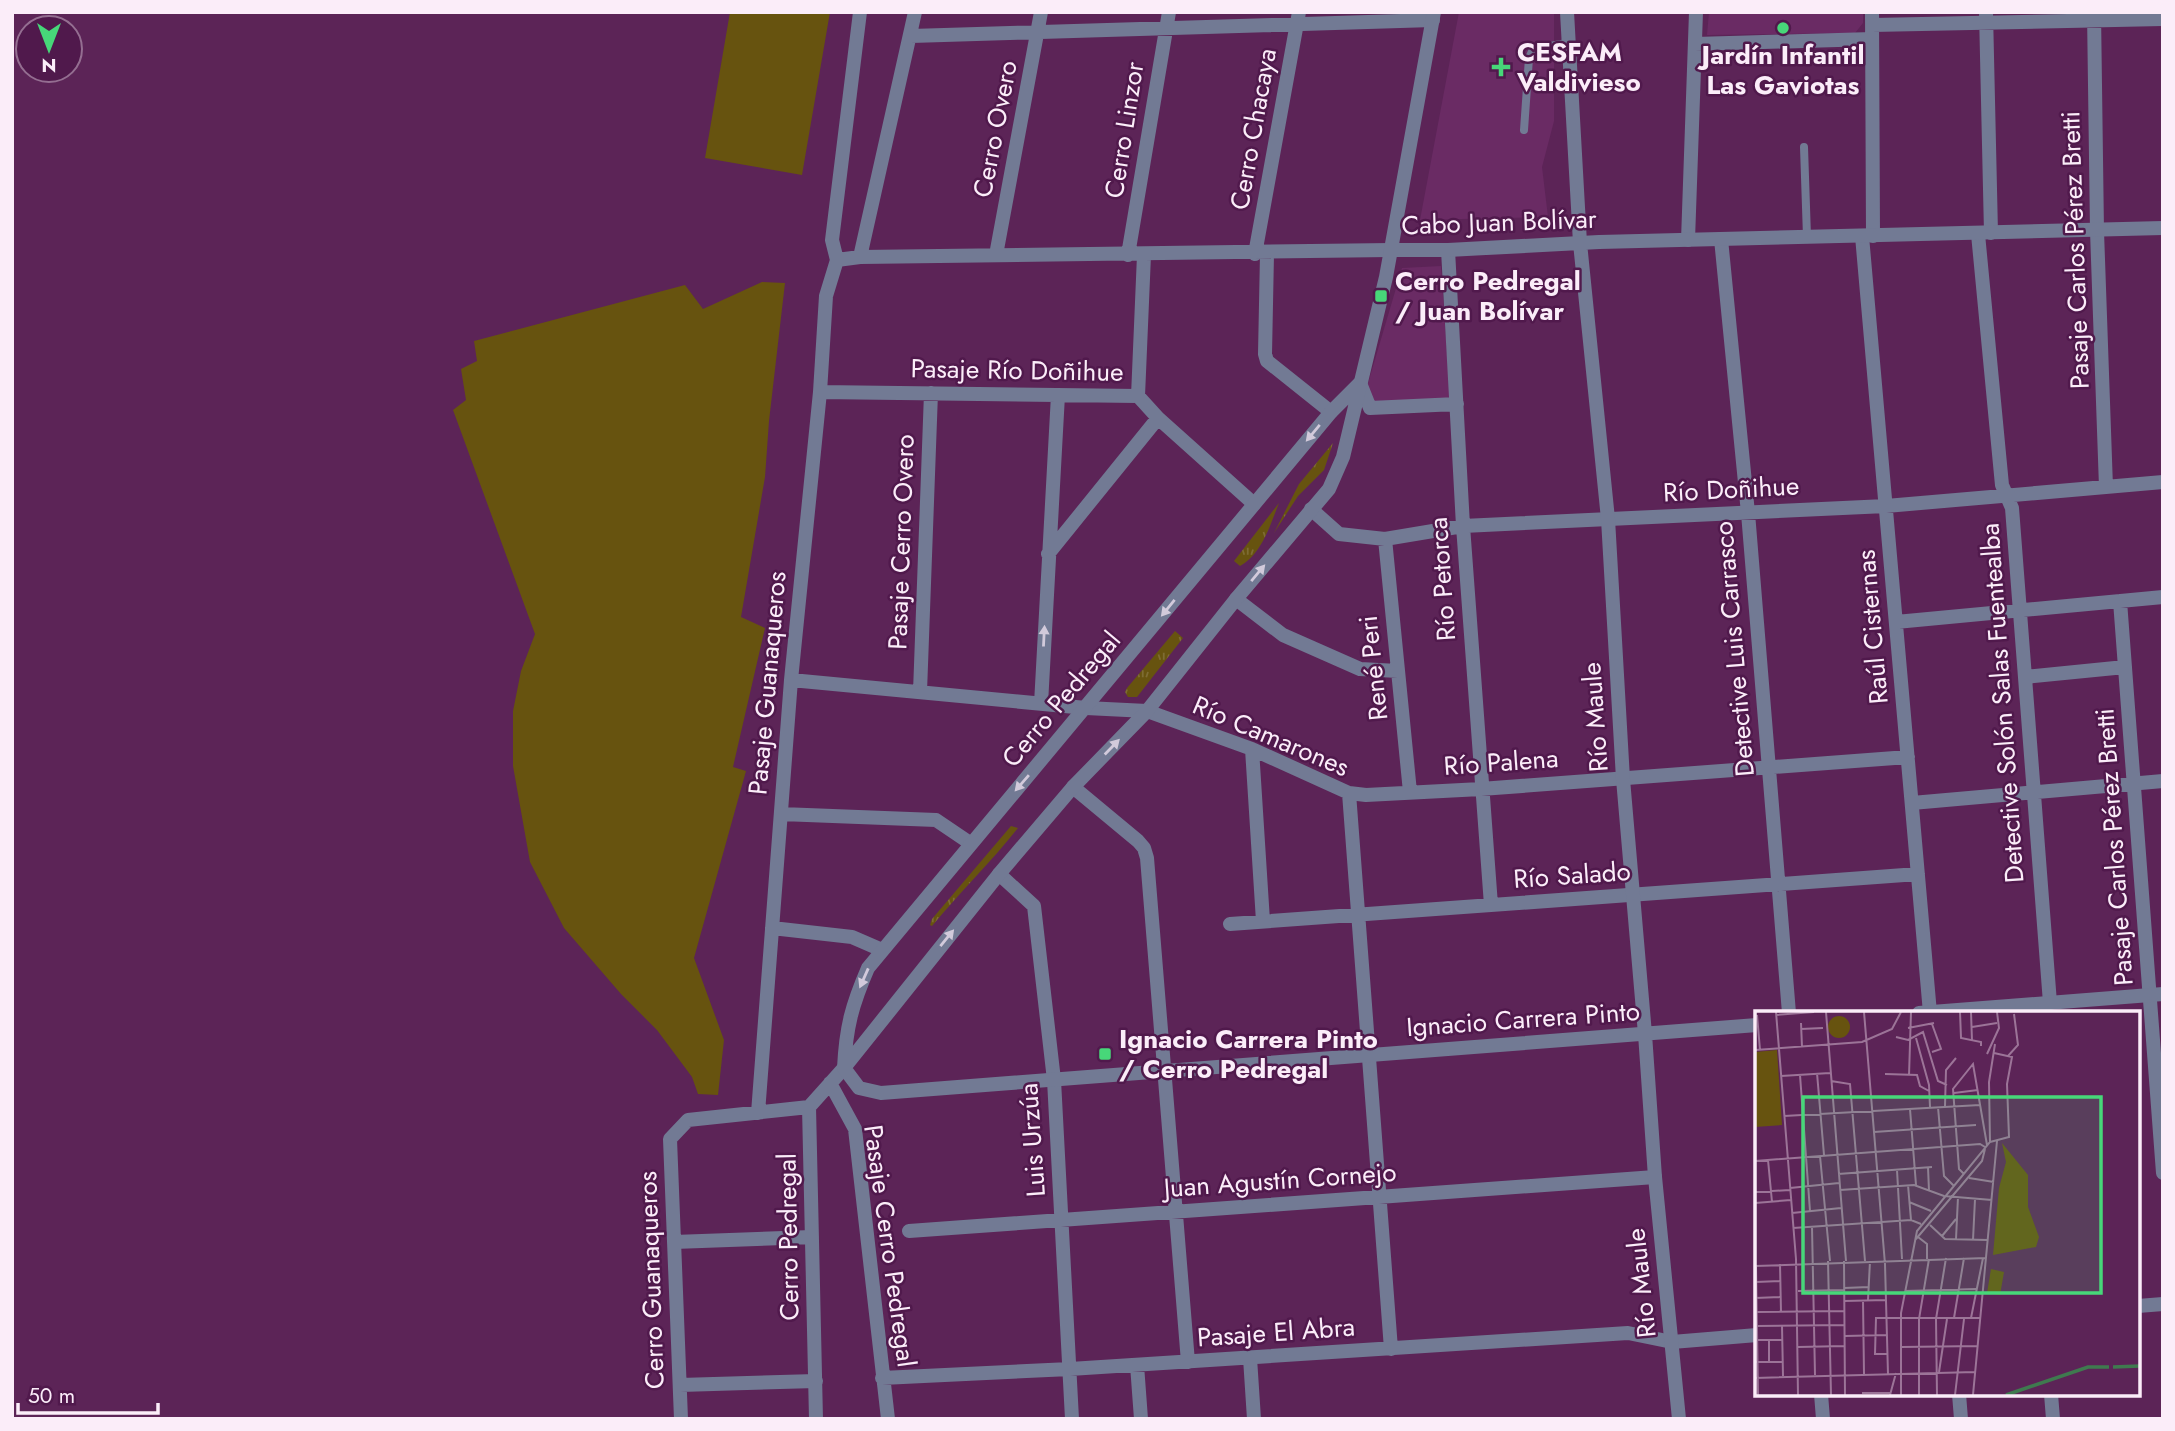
<svg xmlns="http://www.w3.org/2000/svg" width="2175" height="1431" font-family="Jost,sans-serif">
<style>
.built{fill:#6a2b64}
.grass{fill:url(#grass-tufts)}
.green{fill:#67530f}
.lines{fill:none;stroke-linecap:round;stroke-linejoin:round}
.service{stroke:#727a94;stroke-width:8}
.minor{stroke:#727a94;stroke-width:14}
.tertiary{stroke:#727a94;stroke-width:14}
.oneway{fill:#d2cadb}
.poi-dot{fill:#47d779;stroke:#50194c;stroke-width:2.5}
.labels{text-anchor:middle;dominant-baseline:central;stroke-width:5;stroke-linejoin:round;paint-order:stroke}
.poi-label{font-size:26px;font-weight:bold;fill:#fbedf9;stroke:#50194c;text-anchor:start}
.street-label{font-size:26px;fill:#fbedf9;stroke:#50194c}
.inset-river{fill:none;stroke:#3f7a4f;stroke-width:3.5}
.inset-road{fill:none;stroke:#9c7498;stroke-width:2}
.view{fill:#47d779;fill-opacity:0.15;stroke:#47d779;stroke-width:3.5}
.inset-edge{fill:none;stroke:#fbedf9;stroke-width:3.5}
</style>
<defs>
<pattern id="grass-tufts" width="24" height="20" patternUnits="userSpaceOnUse" patternTransform="scale(1.75)"><rect width="24" height="20" fill="#67530f"/><path d="M3 7l-1-3M5 7V3M7 7l1-3M15 17l-1-3M17 17v-4M19 17l1-3" fill="none" stroke="#7e6c33"/></pattern>
</defs>
<rect width="100%" height="100%" fill="#5c2457"/>
<path class="built" d="M 1459,12 L 1554,12 L 1554,121 L 1542,167 L 1548,217 L 1420,220 Z
M 1709,12 L 1863,12 L 1863,23 L 1855,33 L 1707,35 Z
M 1441,266 L 1450,398 L 1373,402 L 1366,390 L 1402,268 Z"/>
<path class="grass" d="M 1333,443 L 1324,470 L 1298,496 L 1274,533 L 1299,484 Z
M 1279,503 C 1270,525 1262,554 1240,566 L 1234,561 Z
M 1175,631 L 1183,638 L 1137,697 L 1128,697 L 1125,692 L 1127,688 Z
M 1011,826 L 1018,828 C 991,862 960,892 932,926 L 930,925 L 932,919 Z"/>
<path class="green" d="M 730,12 L 830,12 L 802,175 L 705,158 Z
M 762,282 L 785,283 L 769,421 L 765,477 L 741,617 L 765,628 L 733,767 L 746,771 L 694,958 L 724,1040 L 718,1095 L 698,1094 L 692,1077 L 657,1030 L 621,994 L 564,928 L 530,862 L 513,766 L 513,711 L 521,671 L 535,634 L 453,410 L 466,400 L 461,369 L 477,361 L 474,341 L 685,285 L 703,309 Z"/>
<g class="lines">
<path class="service" d="M 1524,130 L 1529,58 L 1533,49 L 1567,43
M 1804,147 L 1807,237"/>
<path class="minor" d="M 1567,12 L 1580,243
M 1872,12 L 1873,236
M 1986,12 L 1991,233
M 2094,12 L 2097,231 L 2106,487
M 1872,25 L 2163,19
M 911,36 L 1433,20
M 1695,44 L 1872,39
M 1978,234 L 2002,485 L 2012,508 L 2050,1003
M 1862,236 L 1930,1013
M 1721,239 L 1748,513 L 1789,1013
M 1688,240 L 1696,12
M 1448,250 L 1463,526 L 1491,905
M 1255,254 L 1299,12
M 1267,254 L 1265,354 L 1267,361 L 1331,412
M 996,255 L 1041,12
M 1128,255 L 1169,12
M 860,257 L 915,12
M 837,260 L 860,257 L 1391,250
M 837,260 L 832,240 L 860,12
M 1360,383 L 1370,408 L 1457,404
M 820,392 L 1138,396 L 1158,418 L 1254,504
M 1138,396 L 1144,255
M 1311,509 L 1339,534 L 1385,539 L 1463,526 L 1886,506 L 2163,482
M 1385,539 L 1410,792
M 1048,554 L 1158,418
M 1236,599 L 1283,635 L 1360,669 L 1398,671
M 2120,601 L 2163,1173
M 1896,622 L 2163,597
M 2025,677 L 2125,667
M 791,680 L 1086,708 L 1147,711 L 1252,749 L 1349,793 L 1366,795 L 1481,789 L 1908,757
M 920,692 L 931,393
M 1041,704 L 1058,395
M 1252,749 L 1263,921
M 1073,787 L 1138,841 L 1144,848 L 1147,858 L 1188,1362
M 1349,793 L 1391,1349
M 1912,803 L 2163,781
M 781,814 L 936,820 L 970,843
M 999,874 L 1034,906 L 1054,1080 L 1072,1419
M 1230,924 L 1918,874
M 772,928 L 852,937 L 882,950
M 830,1083 L 855,1129 L 888,1419
M 758,1113 L 791,680 L 820,392 L 826,296 L 837,260
M 909,1231 L 1655,1177
M 674,1242 L 812,1237
M 2138,1306 L 2163,1304
M 1250,1358 L 1254,1419
M 1137,1365 L 1141,1419
M 882,1378 L 1070,1369 L 1628,1333 L 1672,1342 L 1757,1335
M 680,1385 L 816,1381
M 1821,1394 L 1823,1419
M 1959,1394 L 1961,1419
M 2051,1394 L 2053,1419
M 681,1419 L 670,1139 L 688,1120 L 809,1107
M 816,1419 L 809,1107 L 844,1068"/>
<path class="tertiary" d="M 1580,243 L 1608,519 L 1623,779 L 1645,1034 L 1655,1177 L 1679,1419
M 1391,250 L 1448,250 L 1599,242 L 2163,228
M 1919,1013 L 2163,994
M 844,1068 L 999,874 L 1073,787 L 1147,711 L 1236,599 L 1329,489 L 1343,457 L 1386,277 L 1434,12
M 844,1068 L 859,1088 L 881,1093 L 1757,1025
M 844,1068 C 846,1027 852,1005 868,968 L 1331,412 L 1359,384"/>
</g>
<defs><path id="oneway-solid" d="M-6-.8H1V-3.2L6.5 0L1 3.2V.8H-6Z" transform="scale(1.75)"/></defs>
<g class="oneway">
<use href="#oneway-solid" transform="translate(1313 433) rotate(130)"/>
<use href="#oneway-solid" transform="translate(1258 573) rotate(-50)"/>
<use href="#oneway-solid" transform="translate(1168 608) rotate(129)"/>
<use href="#oneway-solid" transform="translate(1044 636) rotate(-87)"/>
<use href="#oneway-solid" transform="translate(1112 747) rotate(-46)"/>
<use href="#oneway-solid" transform="translate(1022 783) rotate(131)"/>
<use href="#oneway-solid" transform="translate(947 938) rotate(-51)"/>
<use href="#oneway-solid" transform="translate(864 978) rotate(114)"/>
</g>
<g class="poi-dot">
<circle cx="1783" cy="28" r="7"/>
<path d="M1497.5 56.5h7v7h7v7h-7v7h-7v-7h-7v-7h7z"/>
<rect x="1374" y="289" width="14" height="14" rx="3.5"/>
<rect x="1098" y="1047" width="14" height="14" rx="3.5"/>
</g>
<g class="labels">
<g class="poi-label">
<text x="1517" y="52">CESFAM<tspan x="1517" dy="30">Valdivieso</tspan></text>
<text x="1783" y="55" text-anchor="middle">Jardín Infantil<tspan x="1783" dy="30">Las Gaviotas</tspan></text>
<text x="1395" y="281">Cerro Pedregal<tspan x="1395" dy="30">/ Juan Bolívar</tspan></text>
<text x="1119" y="1039">Ignacio Carrera Pinto<tspan x="1119" dy="30">/ Cerro Pedregal</tspan></text>
</g>
<g class="street-label">
<text transform="translate(995 129) rotate(-79)">Cerro Overo</text>
<text transform="translate(1253 129) rotate(-80)">Cerro Chacaya</text>
<text transform="translate(1124 130) rotate(-81)">Cerro Linzor</text>
<text transform="translate(1499 222) rotate(-2)">Cabo Juan Bolívar</text>
<text transform="translate(2075 250) rotate(-92)">Pasaje Carlos Pérez Bretti</text>
<text transform="translate(1017 370) rotate(1)">Pasaje Río Doñihue</text>
<text transform="translate(1731 489) rotate(-3)">Río Doñihue</text>
<text transform="translate(901 542) rotate(-88)">Pasaje Cerro Overo</text>
<text transform="translate(1442 579) rotate(-94)">Río Petorca</text>
<text transform="translate(1872 627) rotate(-95)">Raúl Cisternas</text>
<text transform="translate(1734 649) rotate(-95)">Detective Luis Carrasco</text>
<text transform="translate(1373 668) rotate(-96)">René Peri</text>
<text transform="translate(767 683) rotate(-85)">Pasaje Guanaqueros</text>
<text transform="translate(1061 699) rotate(-50)">Cerro Pedregal</text>
<text transform="translate(2002 703) rotate(-94)">Detective Solón Salas Fuentealba</text>
<text transform="translate(1595 717) rotate(-94)">Río Maule</text>
<text transform="translate(1271 736) rotate(23)">Río Camarones</text>
<text transform="translate(1501 762) rotate(-4)">Río Palena</text>
<text transform="translate(2114 847) rotate(-94)">Pasaje Carlos Pérez Bretti</text>
<text transform="translate(1572 875) rotate(-4)">Río Salado</text>
<text transform="translate(1523 1019) rotate(-4)">Ignacio Carrera Pinto</text>
<text transform="translate(1032 1140) rotate(-94)">Luis Urzúa</text>
<text transform="translate(1280 1180) rotate(-4)">Juan Agustín Cornejo</text>
<text transform="translate(788 1237) rotate(-91)">Cerro Pedregal</text>
<text transform="translate(890 1246) rotate(82)">Pasaje Cerro Pedregal</text>
<text transform="translate(651 1280) rotate(-92)">Cerro Guanaqueros</text>
<text transform="translate(1641 1283) rotate(-96)">Río Maule</text>
<text transform="translate(1276 1332) rotate(-4)">Pasaje El Abra</text>
</g>
</g>
<g transform="translate(1755 1011)">
<rect width="385" height="385" fill="#5c2457"/>
<path d="M73 16a11 11 0 1 1 22 0a11 11 0 1 1-22 0ZM 22,39 L 27,114 L 0,116 L 0,41 ZM 247,132 L 273,164 L 273,196 L 284,226 L 281,236 L 238,244 L 244,177 L 251,151 ZM 236,258 L 249,261 L 245,284 L 232,282 Z" fill="#67530f"/>
<path class="inset-river" d="M 358,356 L 385,355M 251,384 L 333,356 L 354,356"/>
<path class="inset-road" d="M 21,1 L 41,248 L 43,384M 71,1 L 91,250M 109,1 L 130,253 L 133,363M 205,1 L 206,27 L 226,31 L 226,35M 216,1 L 217,30M 2,4 L 5,39M 21,4 L 59,1M 46,12 L 47,36M 217,16 L 242,12M 153,17 L 179,12M 46,18 L 68,17M 141,26 L 153,29 L 168,21 L 183,70 L 192,74M 161,27 L 174,74 L 175,96M 0,39 L 107,31 L 137,18 L 146,1M 177,41 L 186,38 L 177,13M 232,43 L 244,17 L 242,1M 253,45 L 263,34 L 259,3M 62,62 L 69,144M 130,63 L 162,64 L 165,75 L 174,80M 45,64 L 55,200M 26,65 L 75,62M 154,65 L 156,1M 76,70 L 95,73 L 110,250M 199,82 L 223,79M 190,95 L 191,59 L 201,47M 183,96 L 189,165 L 199,175M 155,98 L 161,174M 29,105 L 225,94M 119,121 L 221,114M 235,131 L 254,126 L 252,73 L 257,46 L 239,42M 65,145 L 75,250M 13,149 L 17,191M 0,150 L 225,133 L 230,136M 173,156 L 174,180M 142,159 L 147,248M 83,163 L 177,156M 209,163 L 204,158 L 198,78 L 218,53 L 232,134M 214,167 L 239,171M 153,174 L 156,209M 35,177 L 84,172M 85,179 L 159,174 L 189,185 L 237,189M 0,181 L 35,179M 154,191 L 176,200M 0,192 L 36,189M 37,202 L 86,197M 175,214 L 190,228 L 233,229M 57,216 L 60,364M 38,217 L 156,209 L 166,213M 187,225 L 201,208M 163,226 L 172,233 L 172,248M 161,228 L 227,150 L 230,138M 201,228 L 203,186M 218,229 L 220,188M 73,250 L 76,384M 89,250 L 90,384M 25,253 L 26,301M 1,254 L 3,384M 0,255 L 231,247M 1,271 L 26,270M 89,277 L 114,276M 43,280 L 89,279M 150,280 L 221,278M 0,287 L 26,286M 108,289 L 109,363M 113,289 L 115,250M 89,290 L 131,289M 2,301 L 90,300M 199,307 L 209,247M 216,307 L 228,247M 1,315 L 90,314M 27,315 L 28,365M 90,325 L 132,324M 1,329 L 27,329M 14,329 L 14,351M 43,336 L 90,335M 146,336 L 223,335M 133,343 L 120,343 L 121,307 L 226,307M 0,351 L 27,351M 184,361 L 192,308M 0,367 L 220,361M 107,382 L 135,382M 135,384 L 141,362M 146,384 L 146,302 L 162,220 L 235,131 L 234,71 L 240,33M 164,384 L 164,308 L 174,248M 182,384 L 181,308 L 191,247M 200,384 L 209,308M 218,384 L 242,130"/>
<path class="view" d="M 48,86 L 346,86 L 346,282 L 48,282 Z"/>
<rect width="385" height="385" class="inset-edge"/>
</g>
<rect width="2175" height="1431" fill="none" stroke="#fbedf9" stroke-width="28"/>
<g transform="translate(49 49) rotate(180)"><circle r="33" fill="#50194c" stroke="#946e91" stroke-width="2"/>
<path d="M0-5L12 26L0 18L-12 26Z" fill="#47d779"/>
<text y="-10" font-size="19" font-weight="bold" text-anchor="middle" fill="#fbedf9">N</text>
</g>
<path d="M18 1403v10h140v-10" fill="none" stroke="#fbedf9" stroke-width="3.5"/>
<text x="28" y="1403" font-size="21" fill="#fbedf9" stroke="#50194c" stroke-width="5" paint-order="stroke">50 m</text>
</svg>
